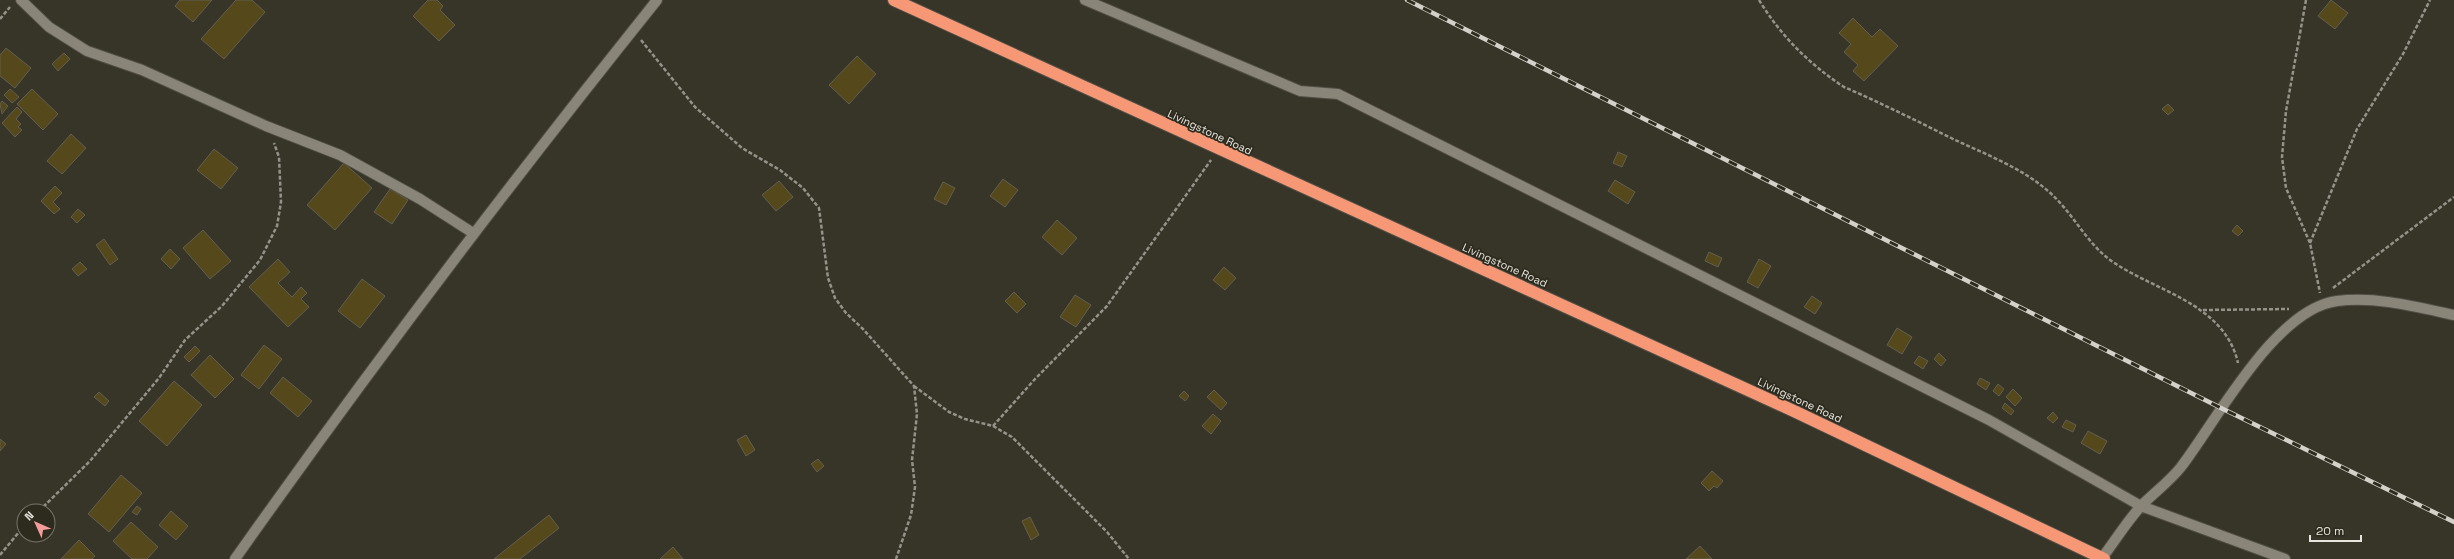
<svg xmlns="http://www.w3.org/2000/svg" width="2454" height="559" font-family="'Space Grotesk',sans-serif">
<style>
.building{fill:#55491c;stroke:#625e52}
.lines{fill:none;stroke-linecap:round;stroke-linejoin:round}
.minor-casing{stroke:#524f46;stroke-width:12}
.highway-casing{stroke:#524f46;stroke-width:14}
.path{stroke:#959289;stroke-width:2.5;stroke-dasharray:4 2;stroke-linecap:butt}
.minor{stroke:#898578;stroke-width:10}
.highway{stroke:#f69876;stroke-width:12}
.rail-casing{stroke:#d3d1c9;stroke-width:4.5}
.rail{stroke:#2d2a1e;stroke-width:3;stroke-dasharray:9;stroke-linecap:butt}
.labels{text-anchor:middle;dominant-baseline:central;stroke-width:3.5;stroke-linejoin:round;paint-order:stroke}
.street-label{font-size:11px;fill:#e6e4dd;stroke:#2d2a1e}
</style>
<rect width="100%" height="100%" fill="#373428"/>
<path class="building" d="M 180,0 L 212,0 L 193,22 L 175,6 Z
M 236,0 L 252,0 L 265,12 L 224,59 L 201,39 Z
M 428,0 L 437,0 L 443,6 L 440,10 L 455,25 L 439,41 L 413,16 Z
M 2331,0 L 2348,13 L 2335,29 L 2318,16 Z
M 1853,18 L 1872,37 L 1880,29 L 1898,46 L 1864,81 L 1853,71 L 1858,65 L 1844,52 L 1851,44 L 1839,33 Z
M 6,48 L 31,68 L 15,88 L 0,76 L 0,55 Z
M 64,53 L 70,59 L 58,71 L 52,64 Z
M 857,56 L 876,74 L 849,104 L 829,85 Z
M 10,89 L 19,97 L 12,103 L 4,95 Z
M 32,89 L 58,114 L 43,130 L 17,104 Z
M 2,101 L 8,106 L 2,114 L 0,104 Z
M 2168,104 L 2174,110 L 2168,115 L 2162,109 Z
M 17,107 L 22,112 L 16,119 L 21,124 L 18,127 L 22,130 L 15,137 L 2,123 Z
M 71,134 L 86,148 L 62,174 L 47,161 Z
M 214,149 L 238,168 L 221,189 L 197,170 Z
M 1618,152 L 1627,156 L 1622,167 L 1613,163 Z
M 344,163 L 372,188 L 335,230 L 307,205 Z
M 1003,179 L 1018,190 L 1005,207 L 990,196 Z
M 1615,180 L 1635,192 L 1628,204 L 1608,191 Z
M 779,181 L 793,197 L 776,211 L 762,195 Z
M 943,182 L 955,188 L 946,205 L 934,199 Z
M 55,186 L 62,193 L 53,202 L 60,209 L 54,214 L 41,201 Z
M 390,189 L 408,200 L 392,224 L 374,212 Z
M 78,209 L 85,215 L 77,223 L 71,217 Z
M 1057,220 L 1077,238 L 1062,255 L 1042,237 Z
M 2237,225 L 2243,231 L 2238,236 L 2232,231 Z
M 203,230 L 231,261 L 210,279 L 183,248 Z
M 104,239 L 118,259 L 110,265 L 96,245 Z
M 170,249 L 180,259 L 171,269 L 161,259 Z
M 1709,252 L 1722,258 L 1718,267 L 1705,261 Z
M 278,259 L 290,272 L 278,283 L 292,297 L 301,287 L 307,293 L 301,299 L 309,307 L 288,327 L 249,287 Z
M 1759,259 L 1771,266 L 1758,288 L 1747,282 Z
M 80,262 L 87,269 L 78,276 L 72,269 Z
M 1224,267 L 1236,278 L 1225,290 L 1213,280 Z
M 362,279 L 385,296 L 360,328 L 338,311 Z
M 1014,292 L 1026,304 L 1017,313 L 1005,301 Z
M 1075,295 L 1091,305 L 1076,327 L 1060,317 Z
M 1812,296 L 1822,303 L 1815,314 L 1804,307 Z
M 1897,328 L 1912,337 L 1902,354 L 1887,345 Z
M 264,345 L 282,359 L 259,389 L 241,375 Z
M 195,346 L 200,351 L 189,362 L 184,357 Z
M 1939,353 L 1946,360 L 1941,366 L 1934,359 Z
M 210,355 L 234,379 L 215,398 L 191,375 Z
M 1919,356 L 1928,361 L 1923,369 L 1914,363 Z
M 283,377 L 312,401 L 298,417 L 270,393 Z
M 1980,378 L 1990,383 L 1986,390 L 1977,384 Z
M 174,381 L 202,405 L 167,446 L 139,421 Z
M 1998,384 L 2004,389 L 1999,396 L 1993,391 Z
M 2013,389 L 2022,398 L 2015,406 L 2006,397 Z
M 1214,390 L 1227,403 L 1221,410 L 1207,397 Z
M 1184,391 L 1189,396 L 1185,401 L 1179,396 Z
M 99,392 L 109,401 L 105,406 L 94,397 Z
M 2005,403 L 2014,411 L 2011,415 L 2002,408 Z
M 2053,412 L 2058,418 L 2053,423 L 2047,418 Z
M 1213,414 L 1221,421 L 1211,434 L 1202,426 Z
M 2066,420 L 2076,425 L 2073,432 L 2062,427 Z
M 2088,431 L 2107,441 L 2100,454 L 2081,443 Z
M 746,435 L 755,450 L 746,456 L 737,440 Z
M 0,439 L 6,444 L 0,451 Z
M 818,459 L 824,466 L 817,472 L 811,464 Z
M 1712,471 L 1723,481 L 1717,488 L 1714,486 L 1709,491 L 1701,483 Z
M 121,475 L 142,493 L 109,532 L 88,514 Z
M 137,506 L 141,509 L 137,515 L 132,512 Z
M 171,511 L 188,526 L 176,540 L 159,525 Z
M 549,515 L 559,528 L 520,559 L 494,559 Z
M 1030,517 L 1039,535 L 1031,540 L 1022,521 Z
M 131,522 L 158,547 L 147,559 L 132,559 L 113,541 Z
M 79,540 L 95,556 L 92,559 L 61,559 Z
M 1700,546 L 1712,559 L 1686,559 Z
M 673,547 L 683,559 L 660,559 Z"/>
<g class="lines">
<g class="minor-casing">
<path id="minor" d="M 21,0 L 49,27 L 87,51 L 142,70 L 266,126 L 340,155 L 420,199 L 473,233
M 1085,0 L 1300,91 L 1338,94 L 1989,420 L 2141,506 L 2285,559
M 2102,558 C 2115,541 2127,521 2142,505 C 2155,492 2170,481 2181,467 C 2217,420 2275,309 2337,301 C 2376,296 2417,307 2454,315
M 235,559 C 370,368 511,182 657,0"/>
</g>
<g class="highway-casing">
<path id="highway" d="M 894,0 L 1796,412 L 2104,559"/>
</g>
<path class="path" d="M 1759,0 C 1781,36 1809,64 1844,87 C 1881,103 1917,121 1953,139 C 1985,154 2022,168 2048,191 C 2074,213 2087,246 2116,264 C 2159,292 2225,305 2238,363
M 2306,0 L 2286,111 L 2282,157 L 2286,188 L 2310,243 L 2320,293
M 0,19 L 10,7
M 641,40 L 695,107 L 742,148 L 780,170 L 803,188 L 819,208 L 828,278 L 835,298 L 846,313 L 863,329 L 914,386 L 917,414 L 912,460 L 915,487 L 911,515 L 896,559
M 2310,243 L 2357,129 L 2403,54 L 2430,0
M 2333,288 L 2454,197
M 2203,310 L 2289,309
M 914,386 L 949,412 L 965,419 L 993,426 L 1012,437 L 1107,532 L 1129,559
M 993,426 L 1035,379 L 1107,306 L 1211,160
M 39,511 L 90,461 L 159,378 L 185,340 L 222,306 L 260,260 L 277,226 L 281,202 L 279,157 L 274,143
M 0,555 L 24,526"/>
<use href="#minor" class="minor"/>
<use href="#highway" class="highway"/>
<g class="rail-casing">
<path id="rail" d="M 1407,0 L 2223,409 L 2454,522"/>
</g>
<use href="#rail" class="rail"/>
</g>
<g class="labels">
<g class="street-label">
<text transform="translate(1210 132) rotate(25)">Livingstone Road</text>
<text transform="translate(1505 265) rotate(24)">Livingstone Road</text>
<text transform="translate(1800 400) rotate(25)">Livingstone Road</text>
</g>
</g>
<g transform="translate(36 523) rotate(315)"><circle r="19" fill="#2d2a1e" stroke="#77746a"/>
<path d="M0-3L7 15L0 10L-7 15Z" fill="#f59b99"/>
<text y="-6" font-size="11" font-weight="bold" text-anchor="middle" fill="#e6e4dd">N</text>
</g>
<path d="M2310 535v6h51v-6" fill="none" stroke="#e6e4dd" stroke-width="2"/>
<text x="2316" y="535" font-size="12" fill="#e6e4dd" stroke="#2d2a1e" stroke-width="3" paint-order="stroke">20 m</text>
</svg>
